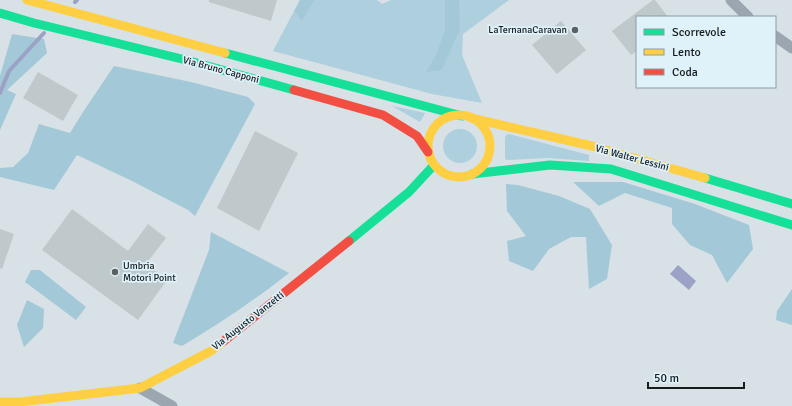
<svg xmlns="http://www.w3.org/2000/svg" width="792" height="406" font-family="Signika,sans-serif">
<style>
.green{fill:#adcfde}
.forest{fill:#a3c9d8}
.water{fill:#9ca2c5}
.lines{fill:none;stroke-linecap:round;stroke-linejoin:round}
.stream{stroke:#9ca2c5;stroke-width:4}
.building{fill:#bfc8ca}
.street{stroke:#9ca6b0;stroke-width:11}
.fast{stroke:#16e098;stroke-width:9}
.slow{stroke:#ffcf43;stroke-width:9}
.jam{stroke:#f24e42;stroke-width:9}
.poi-dot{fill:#596164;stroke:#dff1f9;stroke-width:1.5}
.labels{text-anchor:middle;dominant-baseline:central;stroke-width:3.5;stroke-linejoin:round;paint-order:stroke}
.poi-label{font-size:10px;fill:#151c1e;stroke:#dff1f9;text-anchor:end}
.street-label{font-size:10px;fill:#151c1e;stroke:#dff1f9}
</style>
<rect width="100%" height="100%" fill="#d7e1e6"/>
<path class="green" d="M 315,0 L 377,0 L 382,4 L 391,0 L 509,0 L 463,34 L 462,55 L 482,103 L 432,94 L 273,51 L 294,11 L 302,22 Z
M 392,106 L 425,113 L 420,122 Z
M443 146a17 17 0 1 1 34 0a17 17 0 1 1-34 0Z
M 509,134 L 589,155 L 589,161 L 548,158 L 506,160 L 505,157 L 505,138 L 506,135 Z"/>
<path class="forest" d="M 300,0 L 315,0 L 302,22 L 294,11 Z
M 445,0 L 459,0 L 460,29 L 442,70 L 426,72 L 436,55 L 445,31 Z
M 12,34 L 44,39 L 47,53 L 7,90 L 16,94 L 0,130 L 0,76 Z
M 114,66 L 191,82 L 248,97 L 255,104 L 195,216 L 188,210 L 130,180 L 77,155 L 54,190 L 0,177 L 0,168 L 13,167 L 28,153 L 39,124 L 70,133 L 83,112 Z
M 573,182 L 623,182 L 695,204 L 749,225 L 753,249 L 727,283 L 712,255 L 690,245 L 672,224 L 672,208 L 625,193 L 599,206 Z
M 506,184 L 518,185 L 559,196 L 590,209 L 612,245 L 607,279 L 589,289 L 586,237 L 571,237 L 549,249 L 533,271 L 509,261 L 507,241 L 526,236 L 507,211 Z
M 211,232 L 289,273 C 255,300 219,324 182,346 L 173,343 L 209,250 Z
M 31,270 L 40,270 L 86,307 L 76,320 L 25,282 Z
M 792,289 L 792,325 L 776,320 L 777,311 Z
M 27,300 L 44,309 L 43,328 L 24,347 L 17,325 Z"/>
<path class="water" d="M 678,265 L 696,281 L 689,290 L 670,274 Z"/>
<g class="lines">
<path class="stream" d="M 75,2 L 77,0
M 0,93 L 9,71 L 44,33"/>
</g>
<path class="building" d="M 209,0 L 277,0 L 271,21 L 209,2 Z
M 653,0 L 655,0 L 668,17 L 637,17 L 637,51 L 631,55 L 612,31 Z
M 561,21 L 586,50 L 557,74 L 532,45 Z
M 38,72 L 78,95 L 63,121 L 23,98 Z
M 255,131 L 298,153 L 259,231 L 217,208 Z
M 72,209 L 128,251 L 148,224 L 166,238 L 146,264 L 167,280 L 138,320 L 42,250 Z
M 0,229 L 14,234 L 2,269 L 0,268 Z"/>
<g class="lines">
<path class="street" d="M 731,0 L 748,17
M 775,36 L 792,48
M 140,388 L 172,406"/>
<path class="fast" d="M 0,13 L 34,23 L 186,60 L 294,90
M 225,53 L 462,116
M 472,174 L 550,165 L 611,169 L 792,225
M 705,178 L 792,204
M 349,241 L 409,192 L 434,165"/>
<path class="slow" d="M 27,0 L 225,53
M428 146a31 31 0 1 1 62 0a31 31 0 1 1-62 0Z
M 471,118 L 592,146 L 705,178
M 0,402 L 20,402 L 140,388 L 211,351 L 224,341"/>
<path class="jam" d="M 294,90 L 383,115 L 417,136 L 428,152
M 224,341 L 349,241"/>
</g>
<g class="poi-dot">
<circle cx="575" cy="30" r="4"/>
<circle cx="115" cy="272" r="4"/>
</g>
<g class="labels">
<g class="poi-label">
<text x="567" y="30">LaTernanaCaravan</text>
<text x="123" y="266" text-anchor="start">Umbria<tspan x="123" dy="12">Motori Point</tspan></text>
</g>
<g class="street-label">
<text transform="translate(221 70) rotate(15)">Via Bruno Capponi</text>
<text transform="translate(632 158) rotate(15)">Via Walter Lessini</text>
<text transform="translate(248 321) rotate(-38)">Via Augusto Vanzetti</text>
</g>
</g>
<rect x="636" y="16" width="140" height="72" fill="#dff1f9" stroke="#8e9ca1"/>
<rect x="644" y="29" width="20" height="6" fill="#16e098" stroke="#8e9ca1"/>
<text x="672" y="36" font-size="12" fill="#151c1e">Scorrevole</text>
<rect x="644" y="49" width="20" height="6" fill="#ffcf43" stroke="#8e9ca1"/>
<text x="672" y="56" font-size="12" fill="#151c1e">Lento</text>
<rect x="644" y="69" width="20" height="6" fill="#f24e42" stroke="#8e9ca1"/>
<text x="672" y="76" font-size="12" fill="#151c1e">Coda</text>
<path d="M648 382v6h96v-6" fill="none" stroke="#151c1e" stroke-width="2"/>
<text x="654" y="382" font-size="12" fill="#151c1e" stroke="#dff1f9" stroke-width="3" paint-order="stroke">50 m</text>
</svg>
